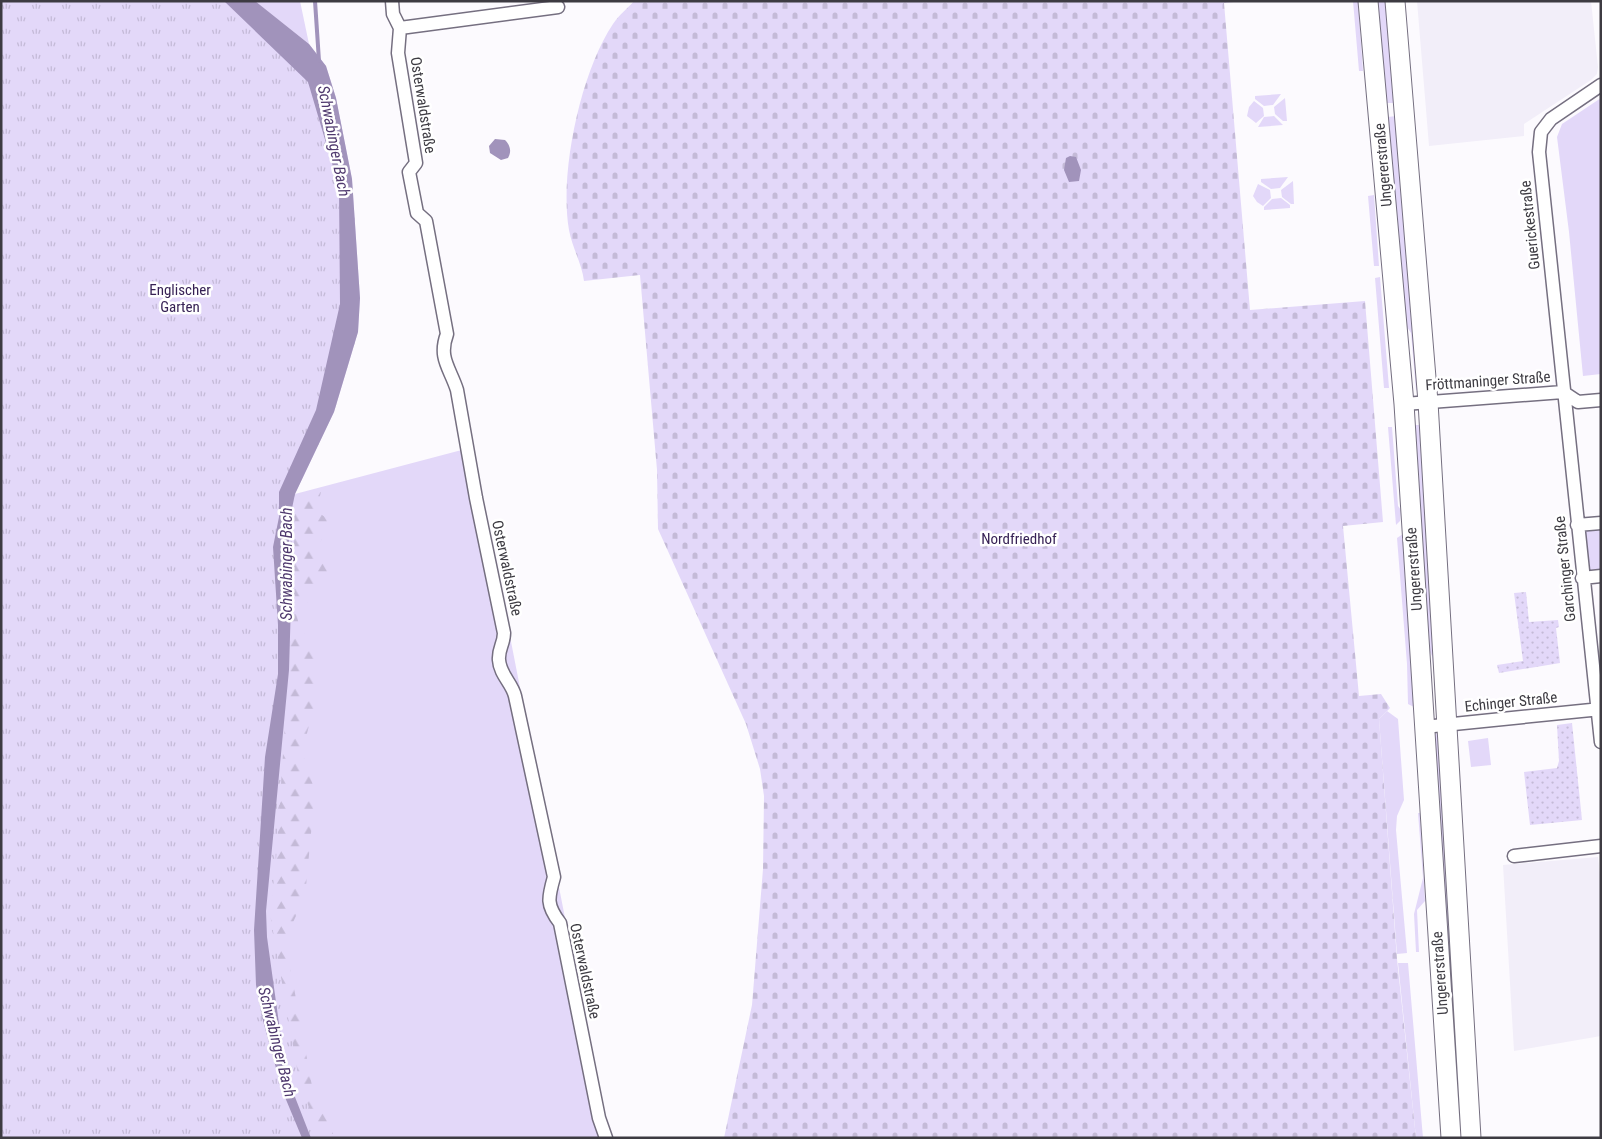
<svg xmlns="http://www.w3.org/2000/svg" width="1602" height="1139" font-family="'Roboto Condensed',sans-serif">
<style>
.built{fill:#f2eef9}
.grass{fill:#e3d8f9}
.forest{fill:url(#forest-firs)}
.cemetery{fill:url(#cemetery-stones)}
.park{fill:url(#park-tufts)}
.garden{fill:url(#garden-dots)}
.water{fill:#a193bb}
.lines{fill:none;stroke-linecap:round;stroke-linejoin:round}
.stream{stroke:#a193bb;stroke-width:4}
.street-casing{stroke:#756f80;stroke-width:15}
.secondary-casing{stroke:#756f80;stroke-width:21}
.street{stroke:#fff;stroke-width:12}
.secondary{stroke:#fff;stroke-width:19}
.labels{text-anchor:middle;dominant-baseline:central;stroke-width:5;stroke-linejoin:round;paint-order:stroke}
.street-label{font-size:15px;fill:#3d3b42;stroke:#fff}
.park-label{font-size:15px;fill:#372255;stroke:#fff}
.water-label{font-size:16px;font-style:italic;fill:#4f396e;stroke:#fff}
</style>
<defs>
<pattern id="forest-firs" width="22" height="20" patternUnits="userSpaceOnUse" patternTransform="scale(1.25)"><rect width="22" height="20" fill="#e3d8f9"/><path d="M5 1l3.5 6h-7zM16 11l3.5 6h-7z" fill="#c4bad7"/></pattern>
<pattern id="cemetery-stones" width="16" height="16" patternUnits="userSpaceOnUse" patternTransform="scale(1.25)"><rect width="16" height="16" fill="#e3d8f9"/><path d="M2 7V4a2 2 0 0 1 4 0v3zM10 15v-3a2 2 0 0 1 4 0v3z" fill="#c4bad7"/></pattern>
<pattern id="park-tufts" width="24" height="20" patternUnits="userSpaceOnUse" patternTransform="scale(1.25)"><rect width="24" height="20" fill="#e3d8f9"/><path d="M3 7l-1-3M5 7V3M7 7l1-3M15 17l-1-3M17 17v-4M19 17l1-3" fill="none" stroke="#c4bad7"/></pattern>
<pattern id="garden-dots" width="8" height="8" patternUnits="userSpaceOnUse" patternTransform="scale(1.25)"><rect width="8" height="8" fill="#e3d8f9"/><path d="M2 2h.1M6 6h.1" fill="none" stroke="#c4bad7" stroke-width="1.8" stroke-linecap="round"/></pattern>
</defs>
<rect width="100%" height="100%" fill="#fcfafe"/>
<path class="built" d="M 1417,1 L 1591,1 L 1598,67 L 1597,74 L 1591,80 L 1524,124 L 1524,136 L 1429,146 Z
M 1598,857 L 1601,883 L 1601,1036 L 1514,1051 L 1503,865 Z"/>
<path class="grass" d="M 254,1 L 300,1 L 309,44 Z
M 1353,1 L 1358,1 L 1363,71 L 1359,71 Z
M 1378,1 L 1386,1 L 1395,103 L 1387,103 Z
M 1281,94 L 1273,105 L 1264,106 L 1255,99 L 1255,96 Z
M 1285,98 L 1287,121 L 1283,121 L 1275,114 L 1274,107 Z
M 1601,98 L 1601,374 L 1583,376 L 1569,232 L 1557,137 L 1562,124 Z
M 1254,101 L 1263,108 L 1264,116 L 1256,123 L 1247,116 L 1249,107 Z
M 1274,116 L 1283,125 L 1258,127 L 1264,117 Z
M 1396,116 L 1418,391 L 1416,390 L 1411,333 L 1405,324 L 1388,117 Z
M 1288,177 L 1280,188 L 1271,189 L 1261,182 L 1261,179 Z
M 1293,181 L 1294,204 L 1291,204 L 1282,197 L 1281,190 Z
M 1258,184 L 1270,190 L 1271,198 L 1263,206 L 1257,202 L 1253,196 Z
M 1374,195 L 1379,266 L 1374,266 L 1368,196 Z
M 1281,198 L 1290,205 L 1290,208 L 1264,210 L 1264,207 L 1272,199 Z
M 1380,277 L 1389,388 L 1384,388 L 1375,278 Z
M 1412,425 L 1421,425 L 1438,712 L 1432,656 L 1427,646 Z
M 1388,427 L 1392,427 L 1398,506 L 1401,510 L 1400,521 L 1396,525 Z
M 473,447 L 608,1138 L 320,1138 L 270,914 L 295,494 Z
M 1577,525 L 1601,529 L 1601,576 L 1582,578 Z
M 1403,534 L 1414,707 L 1408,704 L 1407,664 L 1397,538 Z
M 1387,711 L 1398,719 L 1404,800 L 1397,816 L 1396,830 L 1407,953 L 1397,954 L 1379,719 Z
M 1434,733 L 1439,735 L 1459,1095 L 1454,1081 Z
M 1488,738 L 1491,765 L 1471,767 L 1468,741 Z
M 1418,813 L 1420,813 L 1425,901 L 1417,910 L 1419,952 L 1416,952 L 1414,914 L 1423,878 Z
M 1398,963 L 1408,963 L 1423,1138 L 1416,1138 Z"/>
<path class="forest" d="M 321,492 L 316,511 L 334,523 L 313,551 L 332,569 L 297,616 L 299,626 L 317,653 L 318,692 L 302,752 L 315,791 L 305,897 L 285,939 L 312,1086 L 335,1138 L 311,1138 L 286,1074 L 267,937 L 279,763 L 289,670 L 294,498 Z"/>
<path class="cemetery" d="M 634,1 L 1243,1 L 1224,3 L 1250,310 L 1365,301 L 1383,522 L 1343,526 L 1359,696 L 1381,694 L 1390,708 L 1379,719 L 1397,959 L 1416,1138 L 724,1138 L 752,1005 L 763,869 L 764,796 L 760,769 L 746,724 L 658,529 L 657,470 L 640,275 L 584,281 C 582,264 572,247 569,230 C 559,173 581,71 613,24 C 619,15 628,8 634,1 Z"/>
<path class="park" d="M 1,1 L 254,1 L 309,44 L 326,66 L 336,98 L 352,179 L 360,298 L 358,332 L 334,412 L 295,494 L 293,600 L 276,861 L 270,914 L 299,1080 L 320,1138 L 1,1138 Z"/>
<path class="garden" d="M 1526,592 L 1529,622 L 1558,620 L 1559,627 L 1556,628 L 1560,663 L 1499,673 L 1497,665 L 1523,661 L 1514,593 Z
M 1572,723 L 1582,820 L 1530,825 L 1524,772 L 1557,768 L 1559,761 L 1557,725 Z"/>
<path class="water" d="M 224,1 L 255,1 L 309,44 L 326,66 L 336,98 L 352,179 L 360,298 L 358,332 L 334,412 L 295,494 L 290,518 L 288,565 L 291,603 L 289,670 L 266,911 L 267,937 L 286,1074 L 311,1138 L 302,1138 L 282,1090 L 262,1017 L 256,985 L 254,930 L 265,757 L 278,674 L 278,625 L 273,547 L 279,517 L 279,492 L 316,410 L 340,304 L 339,187 L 308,82 Z
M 495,139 L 505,140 C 510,145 512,151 508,158 L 501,160 L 490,153 L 489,146 Z
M 1070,156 L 1076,157 L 1081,170 L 1079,181 L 1069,182 L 1064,170 L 1066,158 Z"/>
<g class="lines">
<path class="stream" d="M 315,1 L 319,61"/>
<g class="street-casing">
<path id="street" d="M 392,1 L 393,14 L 400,28 L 398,53 L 416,163 L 409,172 L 417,213 L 426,221 L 447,334 C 438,358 450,368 457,390 L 476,498 L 504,633 C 504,644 498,649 499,660 C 500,675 512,683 515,696 L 554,877 C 548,898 546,905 560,923 L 599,1118 L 606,1138
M 400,28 L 558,7
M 1601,85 L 1551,119 L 1541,132 L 1539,152 L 1601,742
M 1404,404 L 1563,392 L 1578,402 L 1601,400
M 1577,525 L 1601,523
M 1582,578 L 1601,576
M 1424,727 L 1601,709
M 1514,856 L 1601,846"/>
</g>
<g class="secondary-casing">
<path id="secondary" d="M 1368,1 L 1404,404 L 1451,1138
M 1395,1 L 1428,402 L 1471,1138"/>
</g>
<use href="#street" class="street"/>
<use href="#secondary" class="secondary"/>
</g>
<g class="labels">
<g class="street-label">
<text transform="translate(423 105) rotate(81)">Osterwaldstraße</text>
<text transform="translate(1383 165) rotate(-95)">Ungererstraße</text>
<text transform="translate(1530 225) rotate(-96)">Guerickestraße</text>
<text transform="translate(1488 381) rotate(-4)">Fröttmaninger Straße</text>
<text transform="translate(507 568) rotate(78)">Osterwaldstraße</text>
<text transform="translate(1414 569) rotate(-94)">Ungererstraße</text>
<text transform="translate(1565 569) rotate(-96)">Garchinger Straße</text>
<text transform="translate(1511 702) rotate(-6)">Echinger Straße</text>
<text transform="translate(585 971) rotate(78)">Osterwaldstraße</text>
<text transform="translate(1440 973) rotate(-94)">Ungererstraße</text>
</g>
<g class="park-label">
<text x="180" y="290">Englischer<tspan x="180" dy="17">Garten</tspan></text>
<text x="1019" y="539">Nordfriedhof</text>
</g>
<g class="water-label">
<text transform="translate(334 141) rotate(79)">Schwabinger Bach</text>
<text transform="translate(286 564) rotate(-90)">Schwabinger Bach</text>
<text transform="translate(277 1042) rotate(76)">Schwabinger Bach</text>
</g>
</g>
<rect width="1602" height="1139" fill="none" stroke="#3d3b42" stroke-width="5"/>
</svg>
